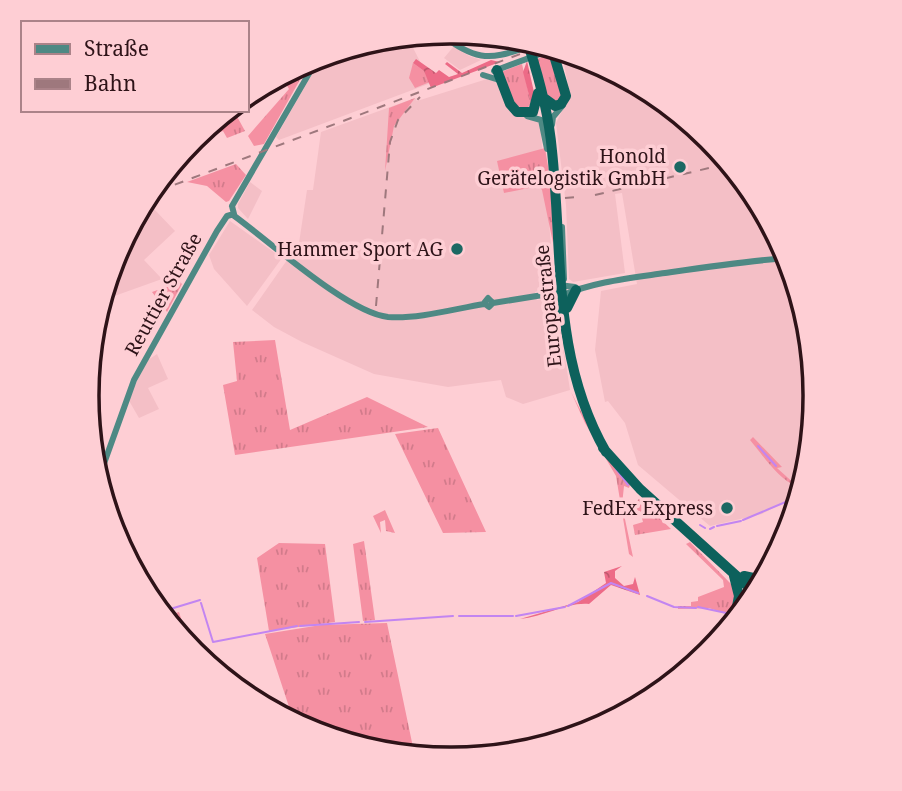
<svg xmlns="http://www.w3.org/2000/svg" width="902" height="791" font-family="'Noto Serif',serif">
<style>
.built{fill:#f4bfc6}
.grass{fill:url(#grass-tufts)}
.forest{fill:url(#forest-crowns)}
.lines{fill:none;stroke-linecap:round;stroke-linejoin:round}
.stream{stroke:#c285f1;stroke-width:2}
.secondary{stroke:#4e8984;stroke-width:6}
.highway{stroke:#0d615c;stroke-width:10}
.rail{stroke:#9e787d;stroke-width:2;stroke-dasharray:9 9;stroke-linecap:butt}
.poi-dot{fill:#1c6863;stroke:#feced4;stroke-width:2.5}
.labels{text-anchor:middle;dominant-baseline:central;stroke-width:7;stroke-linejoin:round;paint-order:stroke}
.poi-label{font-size:19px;fill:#2e1318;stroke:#feced4;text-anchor:end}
.street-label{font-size:19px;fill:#2e1318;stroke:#feced4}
.rim{fill:none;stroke:#2e1318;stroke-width:3.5}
</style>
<defs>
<pattern id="grass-tufts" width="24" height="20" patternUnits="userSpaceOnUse" patternTransform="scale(1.75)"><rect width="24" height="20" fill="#f590a2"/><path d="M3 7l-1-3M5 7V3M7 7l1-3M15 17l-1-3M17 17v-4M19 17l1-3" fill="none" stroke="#d27b8b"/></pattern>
<pattern id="forest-crowns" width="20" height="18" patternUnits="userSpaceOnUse" patternTransform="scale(1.75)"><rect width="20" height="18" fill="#ed6b87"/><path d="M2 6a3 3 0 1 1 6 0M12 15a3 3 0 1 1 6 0" fill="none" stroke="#c0576d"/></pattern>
</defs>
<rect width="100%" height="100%" fill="#feced4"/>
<path class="built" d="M 409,40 L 431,83 L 279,140 L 276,137 L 322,57 Z
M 454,46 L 469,56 L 481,60 L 460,70 L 444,58 Z
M 562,54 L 591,59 L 709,138 L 787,257 L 815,396 L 795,496 L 762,514 L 710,526 L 638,465 L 625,423 L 608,401 L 605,402 L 595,350 L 601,291 L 637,284 L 622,193 L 615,194 L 625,273 L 573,282 L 569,279 L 566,205 L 556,123 L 570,95 Z
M 487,79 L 496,82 L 511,114 L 537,120 L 540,124 L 554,278 L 545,289 L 535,292 L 537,300 L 550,298 L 557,305 L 570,390 L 523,404 L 506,397 L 501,380 L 448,387 L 374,374 L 302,342 L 274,327 L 252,310 L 299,243 L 307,190 L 313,190 L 321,132 L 415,98 L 417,101 Z
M 250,182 L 262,191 L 248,219 L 238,208 L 238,204 Z
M 154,209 L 175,231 L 144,260 L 162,279 L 106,299 L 115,256 L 146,210 Z
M 230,221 L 282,258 L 247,306 L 214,269 L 209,255 Z
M 157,354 L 168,379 L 148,388 L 159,409 L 139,418 L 128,399 L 148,360 Z"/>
<path class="grass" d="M 553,54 L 564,91 L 558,105 L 547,98 L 536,59 Z
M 311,60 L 264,144 L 254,146 L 248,136 L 289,89 L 283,79 Z
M 413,63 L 424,71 L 430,82 L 415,88 L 409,78 Z
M 522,64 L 531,103 L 527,109 C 510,108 507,86 501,72 Z
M 415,98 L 394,126 L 385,171 L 389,108 Z
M 234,111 L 245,131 L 227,138 L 223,131 L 213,135 L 209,128 Z
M 545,148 L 551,184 L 553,243 L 542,190 L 539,186 L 504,193 L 497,161 Z
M 236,164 L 246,175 L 229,201 L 226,202 L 207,186 L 187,182 Z
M 180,282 L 182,284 L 167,312 L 152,292 Z
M 275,340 L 290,430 L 367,397 L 428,427 L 235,455 L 223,385 L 237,381 L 233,342 Z
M 571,392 L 597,442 L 630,485 L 629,488 L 624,486 L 622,505 L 633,557 L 629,554 L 616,476 L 585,423 Z
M 438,428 L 486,532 L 443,533 L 395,434 Z
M 753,437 L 782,467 L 777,468 L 797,486 C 779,481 762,454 750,440 Z
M 639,499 L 671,529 L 635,535 L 633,525 L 643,522 L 640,511 L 629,509 Z
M 385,510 L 395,533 L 386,531 L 385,520 L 380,522 L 381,533 L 373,516 Z
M 364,541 L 375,620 L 363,621 L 353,544 Z
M 690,542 L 732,585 L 735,592 L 732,612 L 727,614 L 709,608 L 678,609 L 678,606 L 691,606 L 691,602 L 698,601 L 698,597 L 724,587 L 723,580 L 686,544 Z
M 279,543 L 325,544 L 335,622 L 269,631 L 257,558 Z
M 179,612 L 191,649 L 169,615 Z
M 387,623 L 414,752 L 311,732 L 293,719 L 265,634 L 321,625 Z"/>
<path class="forest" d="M 416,59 L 436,73 L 439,70 L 449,77 L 458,74 L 445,64 L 447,62 L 462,73 L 491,60 L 500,62 L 431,88 L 424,71 L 413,63 Z
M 527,61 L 536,101 L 535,107 L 521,113 L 517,107 L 524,110 L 531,107 L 531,103 L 523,72 Z
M 622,566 L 615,571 L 615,578 L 624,586 L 633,584 L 635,577 L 640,595 L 611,585 L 589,604 C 567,602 544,617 520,619 L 578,602 L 606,583 L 604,572 Z"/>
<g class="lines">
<path class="stream" d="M 758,446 L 776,466
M 616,469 L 628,485
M 743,520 L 795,498
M 700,525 L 705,528
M 717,526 L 741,521
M 710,529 L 714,527
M 647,596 L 674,607 L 696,608
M 201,603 L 213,642 L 297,626
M 568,606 L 611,583 L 638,593
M 698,607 L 731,614
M 167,610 L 200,600
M 459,616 L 513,616
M 516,616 L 565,607
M 365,622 L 453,616
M 300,626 L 359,622"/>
<path class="secondary" d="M 440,34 C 475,59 486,62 527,47
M 494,71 L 548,51
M 483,75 L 499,80
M 527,116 L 541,120 L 547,149
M 552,125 L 553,117 L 563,105
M 232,206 L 318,58
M 233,215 C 268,240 348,313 388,317 C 419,319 454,309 484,304
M 562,227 L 564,279
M 556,294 L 559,285 L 575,287
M 561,296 C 592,282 631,278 665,273 C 706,267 746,261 788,258
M 493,303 L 488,298 L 484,303 L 489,307 L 493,303 L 549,294
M 102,469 L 134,380 L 217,231 L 227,216 L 234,214 L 232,206"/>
<path class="highway" d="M 529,47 C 540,81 549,116 552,151 C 563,255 552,358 606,452
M 497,70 L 510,104 L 517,112 L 533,112 L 538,93
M 544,98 L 555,106 L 561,104 L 566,96 L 553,52
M 548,294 L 557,299 L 560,310
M 567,308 L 576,290
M 603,448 L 640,489 L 751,589
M 734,576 L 739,596 L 736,612
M 744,576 L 758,579"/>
<path class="rail" d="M 158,191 L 536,48
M 595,195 L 726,164
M 565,198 L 576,197
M 376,306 L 390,142 L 398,120 L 420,97"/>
</g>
<g class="poi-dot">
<circle cx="680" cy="167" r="7"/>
<circle cx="457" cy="249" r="7"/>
<circle cx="727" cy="508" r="7"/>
</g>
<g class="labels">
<g class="poi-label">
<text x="666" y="156">Honold<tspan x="666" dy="22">Gerätelogistik GmbH</tspan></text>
<text x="443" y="249">Hammer Sport AG</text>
<text x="713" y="508">FedEx Express</text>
</g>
<g class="street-label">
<text transform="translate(163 294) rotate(-61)">Reuttier Straße</text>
<text transform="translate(548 306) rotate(-96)">Europastraße</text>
</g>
</g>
<path d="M0 0H902V791H0ZM450 44H452A351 351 0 0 1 803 395V396A351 351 0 0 1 452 747H450A351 351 0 0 1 99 396V395A351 351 0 0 1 450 44Z" fill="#feced4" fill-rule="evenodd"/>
<path class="rim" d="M450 44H452A351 351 0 0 1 803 395V396A351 351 0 0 1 452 747H450A351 351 0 0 1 99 396V395A351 351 0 0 1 450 44Z"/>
<rect x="21" y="21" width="228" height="91" fill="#feced4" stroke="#ab8389" stroke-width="2"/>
<rect x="35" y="44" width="35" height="10" fill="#4e8984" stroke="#ab8389" stroke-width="2"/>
<text x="84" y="56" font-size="21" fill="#2e1318">Straße</text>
<rect x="35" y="79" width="35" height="10" fill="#9e787d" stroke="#ab8389" stroke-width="2"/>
<text x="84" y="91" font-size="21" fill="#2e1318">Bahn</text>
</svg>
